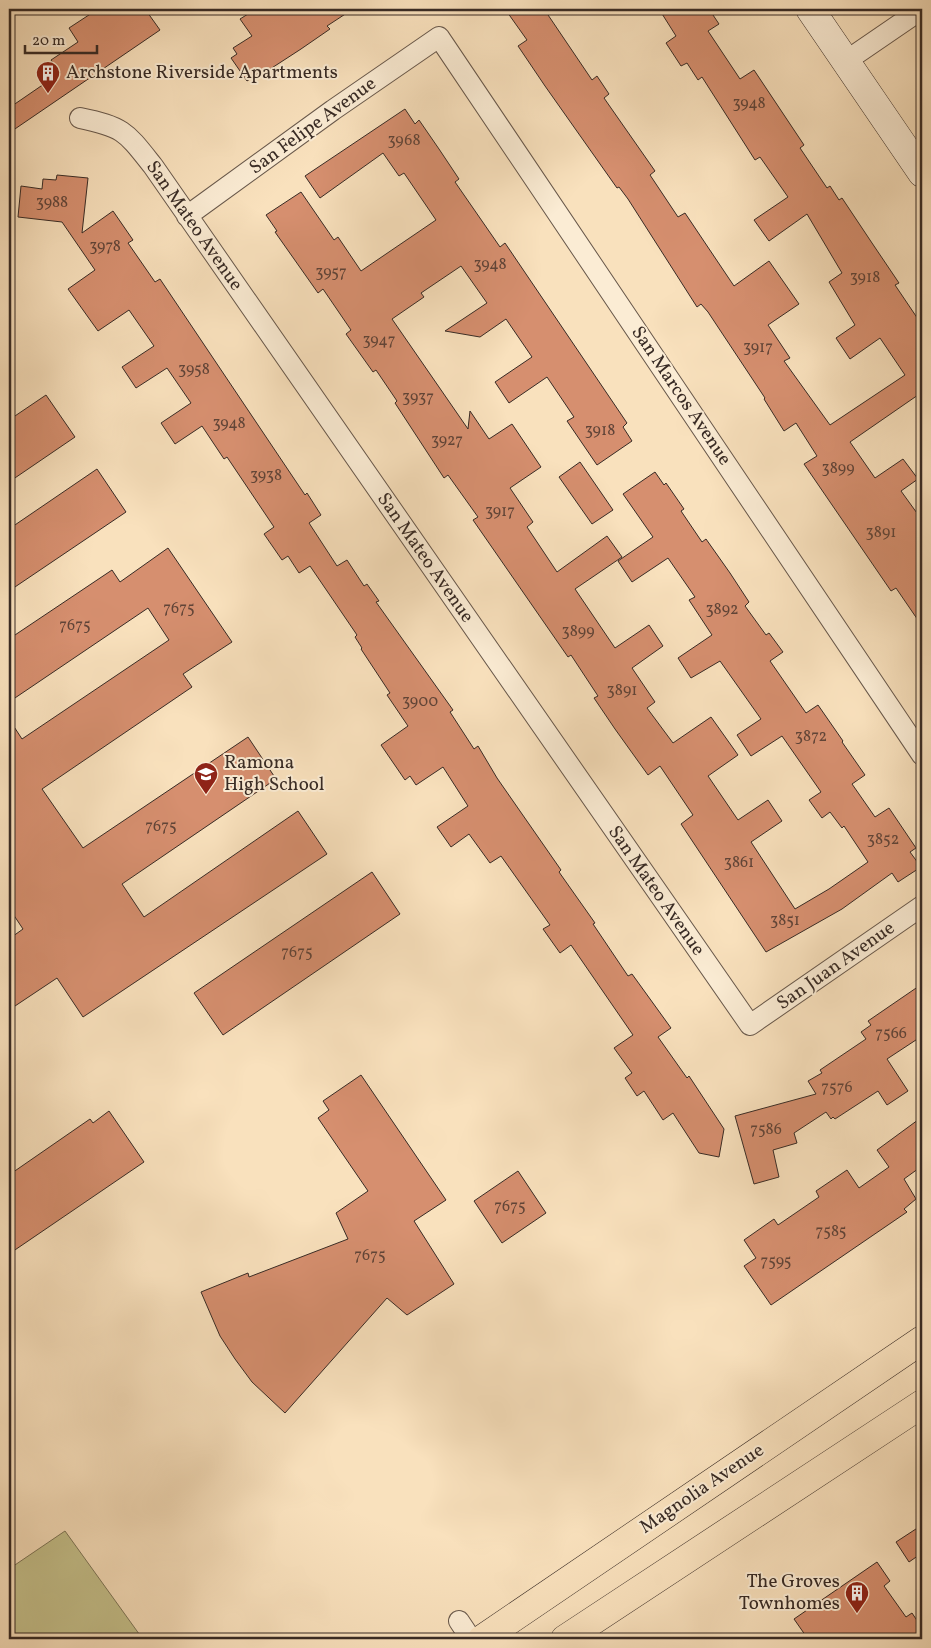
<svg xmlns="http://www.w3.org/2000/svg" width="931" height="1648" font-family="Vollkorn,serif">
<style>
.green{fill:#c5c18c;stroke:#7e7658}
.building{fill:#d68f6f;stroke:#382b25}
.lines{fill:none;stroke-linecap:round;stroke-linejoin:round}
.minor-casing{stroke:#68584b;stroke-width:22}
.secondary-casing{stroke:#382b25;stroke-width:29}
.primary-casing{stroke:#382b25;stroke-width:29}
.minor{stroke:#fbecd4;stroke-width:20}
.secondary{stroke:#fbecd4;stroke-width:28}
.primary{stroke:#f9e1bd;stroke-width:28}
.labels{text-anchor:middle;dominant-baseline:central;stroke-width:4;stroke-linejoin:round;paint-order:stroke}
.number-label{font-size:16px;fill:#604438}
.poi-label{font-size:19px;fill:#382b25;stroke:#fbecd4;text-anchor:start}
.street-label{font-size:19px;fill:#382b25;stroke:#fbecd4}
</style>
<rect width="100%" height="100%" fill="#f9e1bd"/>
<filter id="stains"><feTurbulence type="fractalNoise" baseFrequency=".004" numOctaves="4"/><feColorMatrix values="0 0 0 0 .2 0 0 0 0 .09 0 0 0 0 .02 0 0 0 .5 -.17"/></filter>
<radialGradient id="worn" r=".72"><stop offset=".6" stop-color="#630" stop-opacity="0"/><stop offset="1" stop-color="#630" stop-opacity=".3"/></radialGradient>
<path class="green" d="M 65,1531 L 142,1638 L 143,1639 L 9,1639 L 9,1569 Z"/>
<path class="building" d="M 98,9 L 145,9 L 160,30 L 9,133 L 9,108 L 60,73 L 51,60 L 78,42 L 69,28 Z
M 256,9 L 353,9 L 327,26 L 330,29 L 301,49 L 261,75 L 260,72 L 247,81 L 231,58 L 237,54 L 233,48 L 252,36 L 240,19 Z
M 505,9 L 544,9 L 592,80 L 597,76 L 609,94 L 604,98 L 655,171 L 650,175 L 678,217 L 685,213 L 734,286 L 769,261 L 799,304 L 768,325 L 790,358 L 784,361 L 830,425 L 905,375 L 880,338 L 850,359 L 836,338 L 855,325 L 829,282 L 842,273 L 807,214 L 769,241 L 754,220 L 788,197 L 760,157 L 755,160 L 702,77 L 698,80 L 687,63 L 681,66 L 666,43 L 676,36 L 659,9 L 709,9 L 719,24 L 708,31 L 740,79 L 754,70 L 804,145 L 800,148 L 827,188 L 830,186 L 839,200 L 842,198 L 872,243 L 899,283 L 895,285 L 922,325 L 922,401 L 918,395 L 850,442 L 875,478 L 903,459 L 918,479 L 901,491 L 922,520 L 922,626 L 896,588 L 891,591 L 804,464 L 817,456 L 796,423 L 784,431 L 764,399 L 765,398 L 708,312 L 701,304 L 697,307 L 628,199 L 619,187 L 617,188 L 545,86 L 518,46 L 527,40 Z
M 405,109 L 415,124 L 419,120 L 439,149 L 459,179 L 455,182 L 500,247 L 505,243 L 627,423 L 623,427 L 632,441 L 597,465 L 567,421 L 574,417 L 547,377 L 509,403 L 495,382 L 532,357 L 506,319 L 480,337 L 445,331 L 487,303 L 461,266 L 421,293 L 424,297 L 392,319 L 468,429 L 470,411 L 489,439 L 512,424 L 541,467 L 510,488 L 533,522 L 527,527 L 557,572 L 607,536 L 622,557 L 575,589 L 615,648 L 649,625 L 663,646 L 632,668 L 655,702 L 647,708 L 673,743 L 711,717 L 738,755 L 708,776 L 738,820 L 768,800 L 782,821 L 751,842 L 795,909 L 829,889 L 868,862 L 844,826 L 842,828 L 830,812 L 822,818 L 809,800 L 821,792 L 782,736 L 751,756 L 737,735 L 761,719 L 720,661 L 691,678 L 678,658 L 712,635 L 689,600 L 695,597 L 668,558 L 632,582 L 618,561 L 653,537 L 623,494 L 655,472 L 664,485 L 666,483 L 684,509 L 681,511 L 702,542 L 706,539 L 730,573 L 749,602 L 745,606 L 766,635 L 769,633 L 783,652 L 770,661 L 806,713 L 818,705 L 843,741 L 842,742 L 865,775 L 852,784 L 875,817 L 889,808 L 916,848 L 910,852 L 921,867 L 898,882 L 892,873 L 842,909 L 766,952 L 681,824 L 693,815 L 660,766 L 648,775 L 615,729 L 594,698 L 598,696 L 571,655 L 568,657 L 473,520 L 478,517 L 448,475 L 444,478 L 395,403 L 397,401 L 376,370 L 373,372 L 346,334 L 351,330 L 323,289 L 318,293 L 275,232 L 277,231 L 266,215 L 301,192 L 334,240 L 338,237 L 361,271 L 436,220 L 404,173 L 399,176 L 383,153 L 320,198 L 305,176 Z
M 57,175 L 88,178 L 82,233 L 113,211 L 133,240 L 128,243 L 155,282 L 160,279 L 305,495 L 307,493 L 321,515 L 309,523 L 337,566 L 347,560 L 364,586 L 367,584 L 379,601 L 376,602 L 453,710 L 450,712 L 474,749 L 478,746 L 497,778 L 561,870 L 559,872 L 595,923 L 593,924 L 628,976 L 632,974 L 671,1028 L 658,1037 L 687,1078 L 689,1076 L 724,1129 L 719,1157 L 699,1153 L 673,1113 L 663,1120 L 644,1091 L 637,1096 L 625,1078 L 632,1073 L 614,1048 L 633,1035 L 571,945 L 560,953 L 543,929 L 550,925 L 501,856 L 490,863 L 469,834 L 451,847 L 437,827 L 468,806 L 443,767 L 416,785 L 410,776 L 405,780 L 381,745 L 408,726 L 387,695 L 390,693 L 361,649 L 362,648 L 355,637 L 357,635 L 310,566 L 299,573 L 288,556 L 282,560 L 264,534 L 274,527 L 227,457 L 224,459 L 202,426 L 175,444 L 161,423 L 191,403 L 167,368 L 136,388 L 122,367 L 154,346 L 129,310 L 98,331 L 68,289 L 95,270 L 62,222 L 18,217 L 21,186 L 42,189 L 43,179 L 56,180 Z
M 46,395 L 75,437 L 9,482 L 9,420 Z
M 580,462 L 613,510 L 592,524 L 559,477 Z
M 97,469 L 126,512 L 9,591 L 9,529 Z
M 168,548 L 232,642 L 183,674 L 192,687 L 42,789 L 83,848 L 248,737 L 276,779 L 122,884 L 144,917 L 298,811 L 327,854 L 83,1017 L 57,978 L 9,1010 L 9,939 L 23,929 L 9,908 L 9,719 L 22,739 L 169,640 L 148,608 L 9,702 L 9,639 L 112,570 L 120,582 Z
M 372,872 L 400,914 L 223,1035 L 194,993 Z
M 922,984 L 922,1036 L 887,1059 L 908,1091 L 887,1105 L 878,1091 L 835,1119 L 833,1117 L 831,1119 L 826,1112 L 794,1133 L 797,1143 L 773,1150 L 779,1177 L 754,1184 L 735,1116 L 816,1094 L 808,1081 L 822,1073 L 820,1070 L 866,1039 L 861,1032 L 871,1025 L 868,1021 Z
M 361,1075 L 446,1200 L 414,1221 L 454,1284 L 407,1315 L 387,1298 L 285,1413 L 252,1382 L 235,1359 L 220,1336 L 201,1292 L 248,1273 L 249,1277 L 348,1239 L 336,1213 L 368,1191 L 318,1118 L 329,1110 L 323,1101 Z
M 109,1111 L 144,1162 L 9,1254 L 9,1175 L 90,1119 L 93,1123 Z
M 922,1117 L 922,1166 L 904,1179 L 916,1199 L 904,1209 L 907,1212 L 771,1305 L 744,1266 L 756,1258 L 744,1240 L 774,1219 L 778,1225 L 819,1197 L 816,1191 L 847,1170 L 859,1188 L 889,1167 L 877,1150 Z
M 518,1171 L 546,1213 L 502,1243 L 474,1201 Z
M 922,1525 L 922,1553 L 909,1562 L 896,1542 Z
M 877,1562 L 890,1581 L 884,1586 L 906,1617 L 912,1613 L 922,1628 L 922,1639 L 808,1639 L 794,1619 Z"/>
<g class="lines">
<g class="minor-casing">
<path id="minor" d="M 846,61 L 922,9
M 80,118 C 124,127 126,132 153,166 L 750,1025 L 922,906
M 187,216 L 333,110 L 439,37 L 922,755
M 459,1621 L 471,1639"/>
</g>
<g class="secondary-casing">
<path id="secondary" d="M 810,9 L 922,173"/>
</g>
<g class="primary-casing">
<path id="primary" d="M 482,1639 L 922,1340
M 565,1639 L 922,1404"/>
</g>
<use href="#minor" class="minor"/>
<use href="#secondary" class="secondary"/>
<use href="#primary" class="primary"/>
</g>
<defs>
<g id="building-pin" transform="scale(1.25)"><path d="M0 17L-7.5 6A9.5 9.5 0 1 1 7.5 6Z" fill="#8f2418" stroke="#fbecd4"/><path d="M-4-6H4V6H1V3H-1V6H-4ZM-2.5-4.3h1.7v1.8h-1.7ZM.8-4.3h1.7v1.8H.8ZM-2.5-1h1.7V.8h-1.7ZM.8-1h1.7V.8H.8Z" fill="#fff"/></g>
<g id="school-pin" transform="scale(1.25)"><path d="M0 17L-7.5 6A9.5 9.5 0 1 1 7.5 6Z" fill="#8f2418" stroke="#fbecd4"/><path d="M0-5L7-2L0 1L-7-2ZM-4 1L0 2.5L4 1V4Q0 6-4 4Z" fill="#fff"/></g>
</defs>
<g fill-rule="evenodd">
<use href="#building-pin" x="48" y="73"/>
<use href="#school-pin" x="206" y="774"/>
<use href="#building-pin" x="857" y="1593"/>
</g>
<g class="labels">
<g class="number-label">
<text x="749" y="104">3948</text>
<text x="404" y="141">3968</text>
<text x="52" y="203">3988</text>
<text x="105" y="247">3978</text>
<text x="490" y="265">3948</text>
<text x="331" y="273">3957</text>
<text x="865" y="278">3918</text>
<text x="379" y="341">3947</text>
<text x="758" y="348">3917</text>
<text x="194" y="370">3958</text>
<text x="418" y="398">3937</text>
<text x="229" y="424">3948</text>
<text x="600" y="431">3918</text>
<text x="447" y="441">3927</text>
<text x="838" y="469">3899</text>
<text x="266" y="476">3938</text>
<text x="500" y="512">3917</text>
<text x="881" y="533">3891</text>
<text x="179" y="609">7675</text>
<text x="722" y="610">3892</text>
<text x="75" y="626">7675</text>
<text x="578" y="632">3899</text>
<text x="622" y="691">3891</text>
<text x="420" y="702">3900</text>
<text x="811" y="737">3872</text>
<text x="161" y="827">7675</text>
<text x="883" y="840">3852</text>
<text x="739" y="863">3861</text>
<text x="785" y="921">3851</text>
<text x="297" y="953">7675</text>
<text x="891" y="1034">7566</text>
<text x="837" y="1088">7576</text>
<text x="766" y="1130">7586</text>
<text x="510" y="1207">7675</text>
<text x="831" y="1232">7585</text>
<text x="370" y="1256">7675</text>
<text x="776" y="1262">7595</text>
</g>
<g class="poi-label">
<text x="66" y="73">Archstone Riverside Apartments</text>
<text x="224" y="763">Ramona<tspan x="224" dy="22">High School</tspan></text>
<text x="840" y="1582" text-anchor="end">The Groves<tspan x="840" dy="22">Townhomes</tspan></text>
</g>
<g class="street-label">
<text transform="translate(313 126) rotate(-36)">San Felipe Avenue</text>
<text transform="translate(194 226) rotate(55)">San Mateo Avenue</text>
<text transform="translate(681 396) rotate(56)">San Marcos Avenue</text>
<text transform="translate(425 558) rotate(55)">San Mateo Avenue</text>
<text transform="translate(656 891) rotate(55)">San Mateo Avenue</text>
<text transform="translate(836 966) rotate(-35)">San Juan Avenue</text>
<text transform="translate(702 1489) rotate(-34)">Magnolia Avenue</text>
</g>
</g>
<rect width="931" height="1648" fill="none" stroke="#f9e1bd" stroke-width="30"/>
<rect x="10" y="10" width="911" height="1628" fill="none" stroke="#382b25" stroke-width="2.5"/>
<rect x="15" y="15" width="901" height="1618" fill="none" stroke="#382b25"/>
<path d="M25 45v8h72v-8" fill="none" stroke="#382b25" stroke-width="2.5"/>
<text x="32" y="45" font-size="15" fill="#382b25" stroke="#fbecd4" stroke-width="4" paint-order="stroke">20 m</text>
<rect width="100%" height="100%" filter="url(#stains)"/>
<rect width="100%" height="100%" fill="url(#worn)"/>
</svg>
